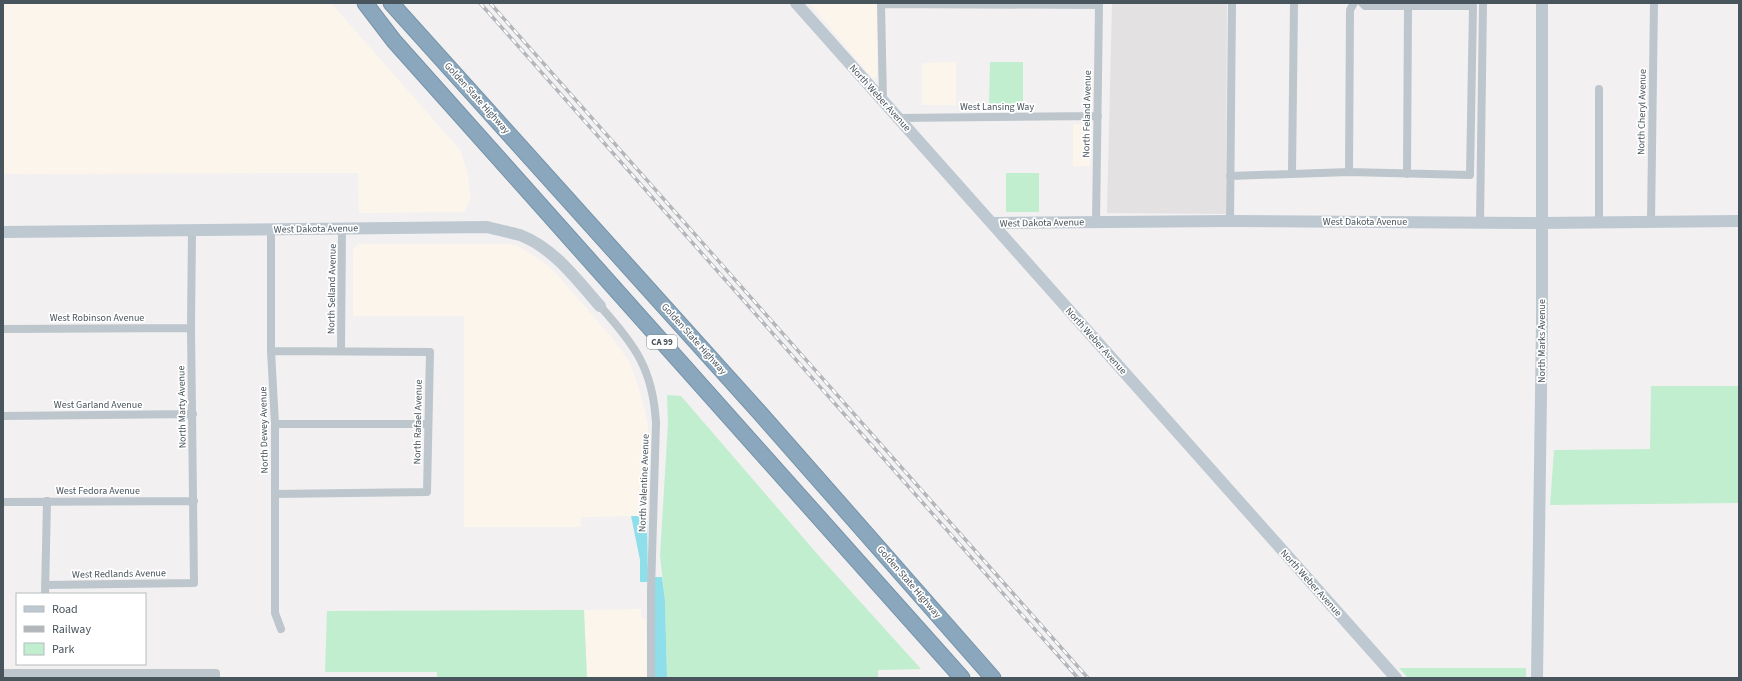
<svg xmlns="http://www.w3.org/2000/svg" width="1742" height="681" font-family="'Source Sans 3',sans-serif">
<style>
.commercial{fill:#fcf5eb}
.education{fill:#e4e1e2}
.green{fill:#c1eece}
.water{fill:#8fdfea}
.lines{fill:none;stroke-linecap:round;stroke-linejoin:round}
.highway-casing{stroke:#7593a9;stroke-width:17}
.street{stroke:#bcc6cc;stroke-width:8}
.secondary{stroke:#bdc8d1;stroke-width:12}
.highway{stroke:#8aa7bd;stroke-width:15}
.rail-casing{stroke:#b3b6ba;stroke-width:3.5}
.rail{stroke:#fff;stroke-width:2;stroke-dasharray:6;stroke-linecap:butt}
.labels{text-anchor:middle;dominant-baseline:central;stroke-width:3.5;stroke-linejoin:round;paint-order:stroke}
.shield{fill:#fff;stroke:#80888e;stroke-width:1}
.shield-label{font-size:9px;font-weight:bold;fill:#49555d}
.street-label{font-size:10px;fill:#49555d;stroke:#fff}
</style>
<rect width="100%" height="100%" fill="#f3f0f1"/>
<path class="commercial" d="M 3,3 L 331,3 L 461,151 L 468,175 L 471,198 L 464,212 L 359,213 L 358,173 L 3,174 Z
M 809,3 L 877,3 L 877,76 L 873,79 Z
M 956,62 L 956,105 L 922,105 L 922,63 Z
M 1073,124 L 1090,124 L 1090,166 L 1073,166 Z
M 358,244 L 511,244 L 518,246 L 541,260 L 554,271 L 613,339 L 630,363 L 640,392 L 648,424 L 647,516 L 581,517 L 581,527 L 464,527 L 464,316 L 353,316 L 353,249 Z
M 641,609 L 641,618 L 646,620 L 647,678 L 587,678 L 584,610 Z"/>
<path class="education" d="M 1112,3 L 1227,3 L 1226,214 L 1107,213 Z"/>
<path class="green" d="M 990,62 L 1023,62 L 1023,104 L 989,104 Z
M 1006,173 L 1039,173 L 1039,212 L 1006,212 Z
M 1651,386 L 1739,386 L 1739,503 L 1550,505 L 1554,450 L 1650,449 Z
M 667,395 L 681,396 L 819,556 L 921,669 L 878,670 L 878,678 L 667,678 L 665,600 L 660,556 L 668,423 Z
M 584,610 L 587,678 L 437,678 L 437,672 L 325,672 L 327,611 Z
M 1399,668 L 1526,668 L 1526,678 L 1408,678 Z"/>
<path class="water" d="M 631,516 L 647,516 L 648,582 L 640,582 L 640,560 Z
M 654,577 L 662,577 L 665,600 L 667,678 L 654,678 Z"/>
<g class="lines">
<g class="highway-casing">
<path id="highway" d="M 365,3 L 394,41 L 962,678
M 391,3 L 760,413 L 993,678"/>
</g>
<path class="street" d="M 883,101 L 881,4 L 1099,5 L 1096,222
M 898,118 L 1098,116
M 1349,172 L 1350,10 L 1354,3
M 1292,173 L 1294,3
M 1407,174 L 1408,6
M 1230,176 L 1349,172 L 1470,175 L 1473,6 L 1365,6 L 1362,3
M 1230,221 L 1232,3
M 1599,221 L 1599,89
M 1651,221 L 1654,3
M 1480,223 L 1483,3
M 271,229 L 271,351 L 275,424 L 275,613 L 281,629
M 600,306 C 635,345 653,369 656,423 L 651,590 L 651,678
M 3,329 L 191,328
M 341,350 L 342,229
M 271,351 L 430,352 L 427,492 L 275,494
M 3,416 L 193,414
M 275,424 L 428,424
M 3,502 L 194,501
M 45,585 L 194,583 L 191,328 L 192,230
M 45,594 L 47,501
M 3,673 L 216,673 L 216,678"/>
<path class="secondary" d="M 796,3 L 1396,678
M 992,223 L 1230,221 L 1541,223 L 1739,221
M 3,232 L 487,227 C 498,230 509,232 520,235 C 554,248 577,280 600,306
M 1537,678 L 1542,323 L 1542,3"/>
<use href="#highway" class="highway"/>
<g class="rail-casing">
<path id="rail" d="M 480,3 L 1078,678
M 490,3 L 1088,678"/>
</g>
<use href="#rail" class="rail"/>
</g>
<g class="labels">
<rect class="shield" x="647" y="335" width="30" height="14" rx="3"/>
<g class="shield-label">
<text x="662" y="342">CA 99</text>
</g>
<g class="street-label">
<text transform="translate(477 98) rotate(48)">Golden State Highway</text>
<text transform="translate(880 98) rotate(48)">North Weber Avenue</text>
<text x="997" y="107">West Lansing Way</text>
<text transform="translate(1642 112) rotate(-89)">North Cheryl Avenue</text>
<text transform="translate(1087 114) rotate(-89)">North Feland Avenue</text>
<text x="1365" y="222">West Dakota Avenue</text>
<text transform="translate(1042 223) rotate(-1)">West Dakota Avenue</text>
<text transform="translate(316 229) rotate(-1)">West Dakota Avenue</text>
<text transform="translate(332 289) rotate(-89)">North Selland Avenue</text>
<text x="97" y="318">West Robinson Avenue</text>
<text transform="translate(694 339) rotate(48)">Golden State Highway</text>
<text transform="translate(1096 341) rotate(48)">North Weber Avenue</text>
<text transform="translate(1542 341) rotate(-90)">North Marks Avenue</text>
<text x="98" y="405">West Garland Avenue</text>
<text transform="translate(182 407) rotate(-91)">North Marty Avenue</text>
<text transform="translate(418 422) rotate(-89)">North Rafael Avenue</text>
<text transform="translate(264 430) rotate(-91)">North Dewey Avenue</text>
<text transform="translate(644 483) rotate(-88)">North Valentine Avenue</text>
<text x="98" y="491">West Fedora Avenue</text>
<text transform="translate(119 574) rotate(-1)">West Redlands Avenue</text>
<text transform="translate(909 582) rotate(49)">Golden State Highway</text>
<text transform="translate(1311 583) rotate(48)">North Weber Avenue</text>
</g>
</g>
<rect width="1742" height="681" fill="none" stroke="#49555d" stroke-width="8"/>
<rect x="16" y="593" width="130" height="72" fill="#ffffff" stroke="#b6bbbe"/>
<rect x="24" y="606" width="20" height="6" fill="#bdc8d1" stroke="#b6bbbe"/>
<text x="52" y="613" font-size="12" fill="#49555d">Road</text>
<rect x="24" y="626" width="20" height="6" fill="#b3b6ba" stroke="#b6bbbe"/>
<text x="52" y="633" font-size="12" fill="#49555d">Railway</text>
<rect x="24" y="643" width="20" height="12" fill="#c1eece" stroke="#b6bbbe"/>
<text x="52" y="653" font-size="12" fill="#49555d">Park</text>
</svg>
